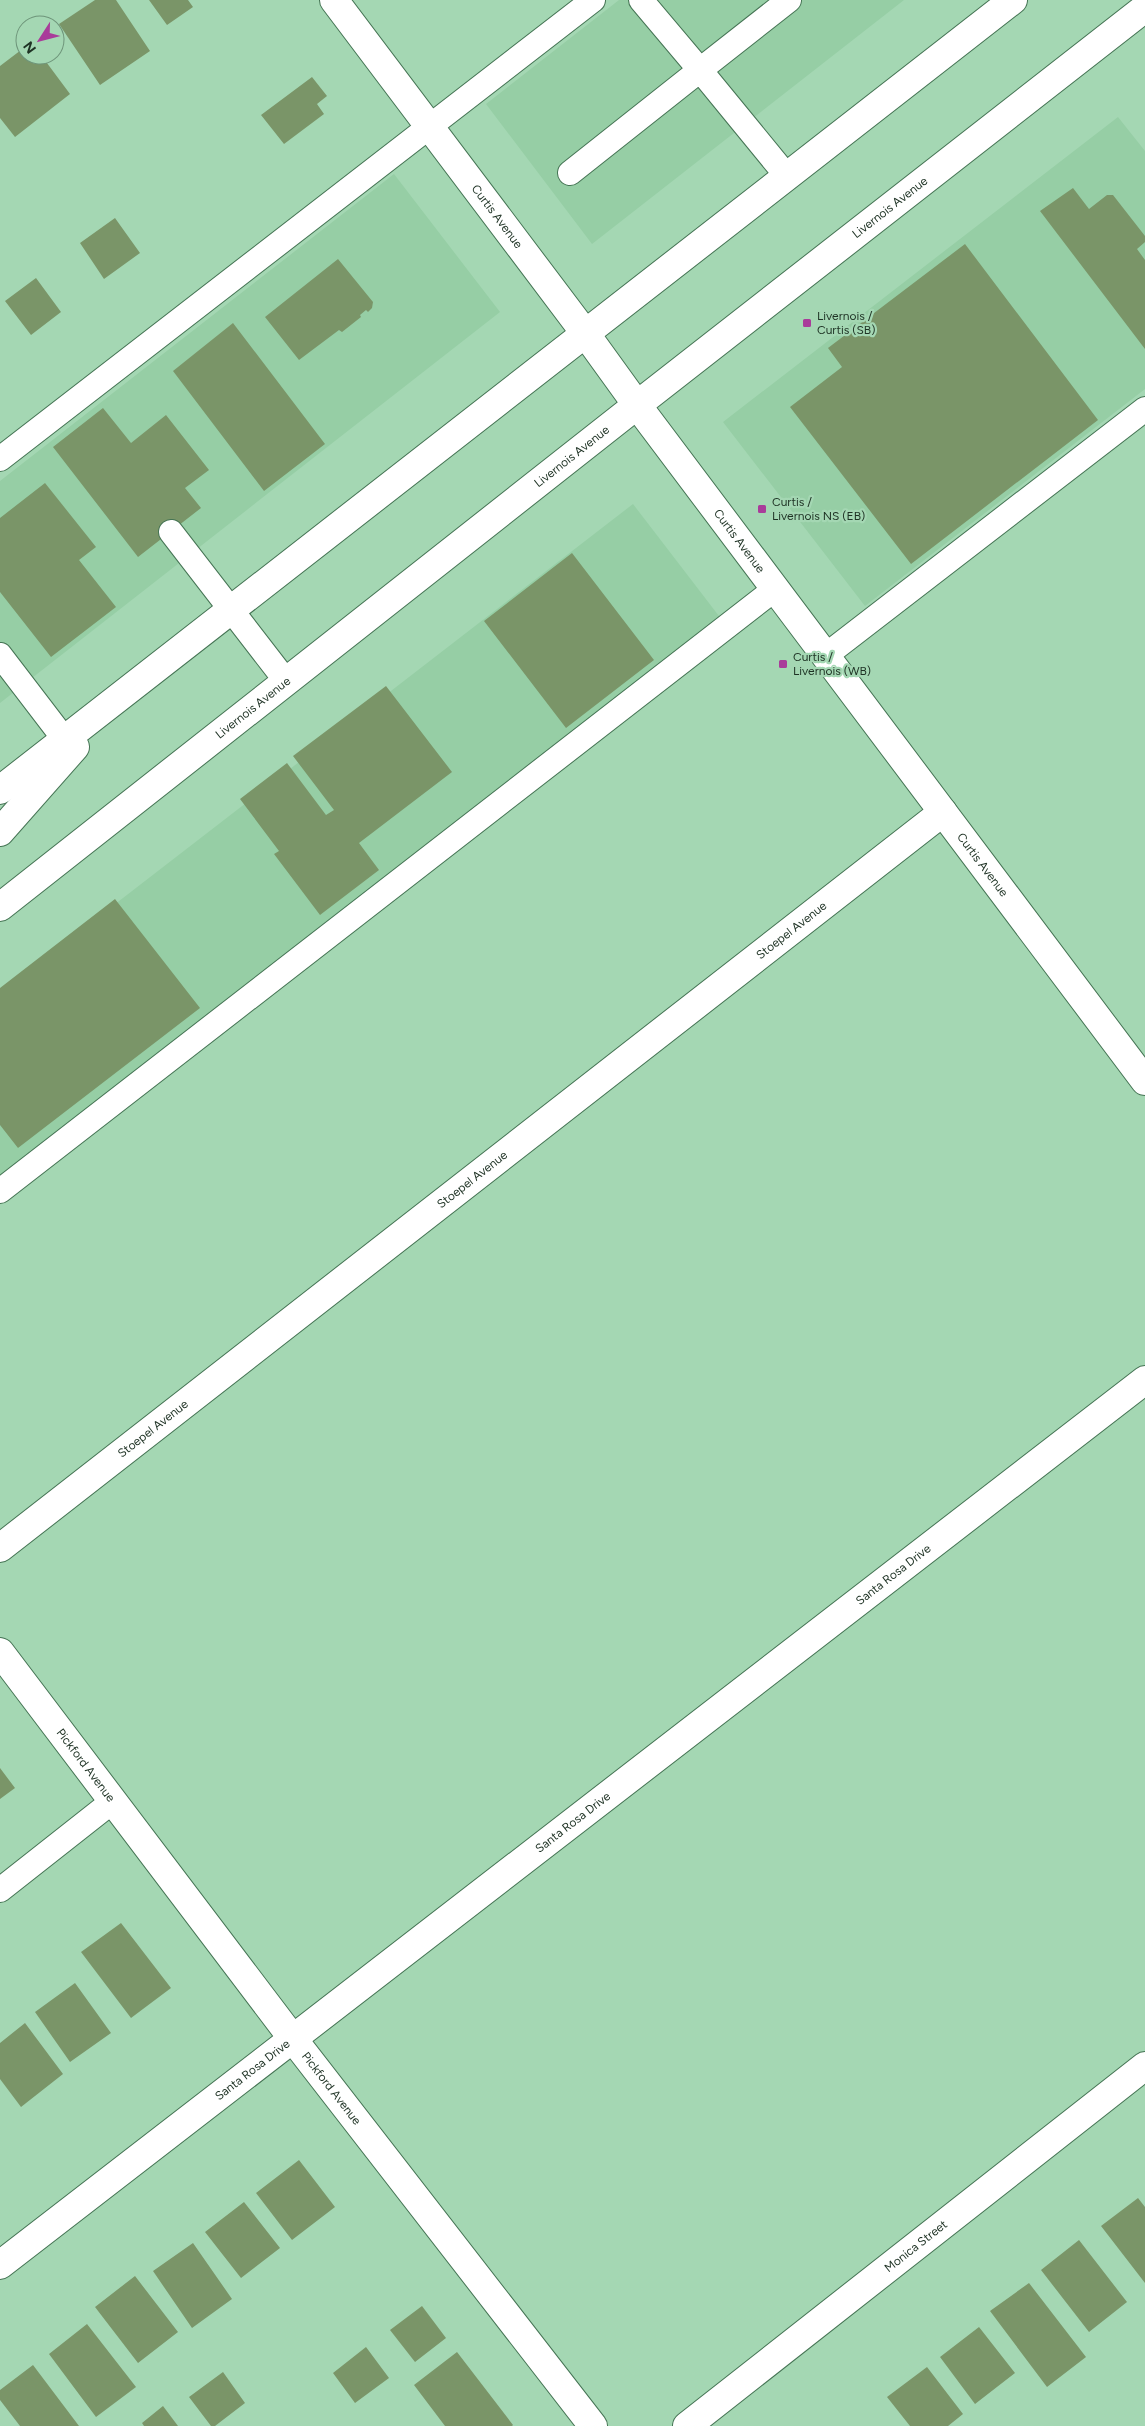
<svg xmlns="http://www.w3.org/2000/svg" width="1145" height="2426" font-family="Figtree,sans-serif">
<style>
.built{fill:#96cea5}
.building{fill:#7a9568}
.lines{fill:none;stroke-linecap:round;stroke-linejoin:round}
.service-casing{stroke:#457454;stroke-width:26}
.minor-casing{stroke:#457454;stroke-width:30}
.tertiary-casing{stroke:#457454;stroke-width:30}
.service{stroke:#fff;stroke-width:24}
.minor{stroke:#fff;stroke-width:28}
.tertiary{stroke:#fff;stroke-width:28}
.poi-dot{fill:#a93c9a;stroke:#a4d7b3;stroke-width:2}
.labels{text-anchor:middle;dominant-baseline:central;stroke-width:4.5;stroke-linejoin:round;paint-order:stroke}
.street-label{font-size:12px;fill:#1e3224;stroke:#a4d7b3}
.poi-label{font-size:12px;fill:#1e3224;stroke:#a4d7b3;text-anchor:start}
</style>
<rect width="100%" height="100%" fill="#a4d7b3"/>
<path class="built" d="M 619,0 L 904,0 L 592,244 L 486,104 Z
M 1118,117 L 1145,151 L 1145,389 L 865,606 L 723,422 Z
M 394,174 L 500,312 L 0,703 L 0,481 Z
M 633,504 L 722,620 L 0,1178 L 0,993 Z"/>
<path class="building" d="M 95,0 L 116,0 L 150,51 L 100,85 L 59,24 Z
M 149,0 L 188,0 L 193,7 L 167,25 Z
M 25,47 L 25,55 L 41,55 L 70,94 L 15,137 L 0,118 L 0,66 Z
M 312,77 L 327,96 L 317,104 L 324,114 L 284,144 L 261,115 Z
M 1073,188 L 1089,209 L 1107,195 L 1113,195 L 1145,236 L 1145,242 L 1137,249 L 1145,260 L 1145,349 L 1040,211 Z
M 115,218 L 140,253 L 104,279 L 80,243 Z
M 965,244 L 1098,420 L 911,564 L 790,407 L 842,367 L 828,348 Z
M 338,259 L 373,302 L 372,308 L 368,312 L 366,310 L 360,315 L 361,317 L 342,332 L 339,330 L 299,360 L 265,317 Z
M 36,278 L 61,312 L 31,335 L 5,301 Z
M 233,323 L 325,444 L 264,491 L 173,371 Z
M 103,408 L 131,443 L 166,415 L 209,470 L 185,488 L 201,508 L 138,557 L 53,447 Z
M 45,483 L 96,547 L 79,560 L 116,607 L 51,657 L 0,592 L 0,518 Z
M 572,553 L 654,660 L 566,728 L 484,621 Z
M 386,686 L 452,772 L 359,843 L 379,870 L 320,915 L 274,854 L 279,851 L 240,799 L 287,763 L 326,815 L 334,810 L 293,756 Z
M 115,899 L 200,1008 L 18,1148 L 0,1125 L 0,988 Z
M 0,1768 L 15,1788 L 0,1799 Z
M 121,1923 L 171,1988 L 131,2018 L 81,1952 Z
M 75,1983 L 111,2033 L 70,2062 L 35,2012 Z
M 25,2023 L 63,2074 L 21,2107 L 0,2079 L 0,2043 Z
M 299,2160 L 335,2207 L 292,2240 L 256,2193 Z
M 1138,2198 L 1145,2207 L 1145,2283 L 1101,2226 Z
M 244,2202 L 280,2248 L 241,2278 L 205,2232 Z
M 1079,2240 L 1127,2302 L 1089,2332 L 1041,2270 Z
M 193,2243 L 232,2299 L 192,2328 L 153,2271 Z
M 135,2276 L 178,2332 L 138,2363 L 95,2307 Z
M 1029,2283 L 1086,2357 L 1047,2387 L 990,2311 Z
M 422,2306 L 446,2338 L 415,2362 L 390,2330 Z
M 87,2324 L 136,2387 L 96,2417 L 49,2354 Z
M 979,2327 L 1015,2373 L 975,2404 L 940,2357 Z
M 366,2347 L 389,2378 L 355,2403 L 333,2373 Z
M 457,2352 L 513,2425 L 512,2426 L 445,2426 L 414,2385 Z
M 33,2365 L 79,2426 L 20,2426 L 0,2400 L 0,2390 Z
M 927,2367 L 963,2414 L 948,2426 L 910,2426 L 887,2397 Z
M 223,2372 L 245,2403 L 215,2426 L 211,2426 L 189,2397 Z
M 163,2406 L 178,2426 L 144,2426 L 142,2423 Z"/>
<g class="lines">
<g class="service-casing">
<path id="service" d="M 570,173 L 700,70 L 641,0
M 786,175 L 700,70 L 789,0
M 0,459 L 593,0
M 171,532 L 286,681
M 0,655 L 65,740
M 825,656 L 1145,409
M 0,1191 L 775,589
M 0,1890 L 113,1801"/>
</g>
<g class="minor-casing">
<g id="minor">
<path id="s1" d="M 334,0 L 585,333"/>
<path id="s2" d="M 0,1548 L 943,812"/>
<path id="s3" d="M 0,1652 L 293,2039 L 593,2426"/>
<path id="s4" d="M 0,2265 L 1145,1380"/>
<path id="s5" d="M 687,2426 L 1145,2066"/>
</g>
</g>
<g class="tertiary-casing">
<g id="tertiary">
<path id="s6" d="M 585,333 L 637,405 L 1145,1081"/>
<path d="M 0,790 L 1013,0"/>
<path d="M 0,832 L 75,747"/>
<path id="s7" d="M 0,907 L 637,405 L 1145,8"/>
</g>
</g>
<use href="#service" class="service"/>
<use href="#minor" class="minor"/>
<use href="#tertiary" class="tertiary"/>
</g>
<g class="poi-dot">
<rect x="802" y="318" width="10" height="10" rx="2.5"/>
<rect x="757" y="504" width="10" height="10" rx="2.5"/>
<rect x="778" y="659" width="10" height="10" rx="2.5"/>
</g>
<g class="labels">
<g class="street-label">
<text stroke="none"><textPath href="#s7" startOffset="1132">Livernois Avenue</textPath></text>
<text stroke="none"><textPath href="#s1" startOffset="271">Curtis Avenue</textPath></text>
<text stroke="none"><textPath href="#s7" startOffset="728">Livernois Avenue</textPath></text>
<text stroke="none"><textPath href="#s6" startOffset="259">Curtis Avenue</textPath></text>
<text stroke="none"><textPath href="#s7" startOffset="322">Livernois Avenue</textPath></text>
<text stroke="none"><textPath href="#s6" startOffset="664">Curtis Avenue</textPath></text>
<text stroke="none"><textPath href="#s2" startOffset="1004">Stoepel Avenue</textPath></text>
<text stroke="none"><textPath href="#s2" startOffset="599">Stoepel Avenue</textPath></text>
<text stroke="none"><textPath href="#s2" startOffset="194">Stoepel Avenue</textPath></text>
<text stroke="none"><textPath href="#s4" startOffset="1129">Santa Rosa Drive</textPath></text>
<text stroke="none"><textPath href="#s3" startOffset="142">Pickford Avenue</textPath></text>
<text stroke="none"><textPath href="#s4" startOffset="724">Santa Rosa Drive</textPath></text>
<text stroke="none"><textPath href="#s4" startOffset="319">Santa Rosa Drive</textPath></text>
<text stroke="none"><textPath href="#s3" startOffset="548">Pickford Avenue</textPath></text>
<text stroke="none"><textPath href="#s5" startOffset="291">Monica Street</textPath></text>
</g>
<g class="poi-label">
<text x="817" y="316">Livernois /<tspan x="817" dy="14">Curtis (SB)</tspan></text>
<text x="772" y="502">Curtis /<tspan x="772" dy="14">Livernois NS (EB)</tspan></text>
<text x="793" y="657">Curtis /<tspan x="793" dy="14">Livernois (WB)</tspan></text>
</g>
</g>
<g transform="translate(40 40) rotate(234)"><circle r="24" fill="#a4d7b3" stroke="#6e957a"/>
<path d="M0-4L9 19L0 12L-9 19Z" fill="#a93c9a"/>
<text y="-8" font-size="14" font-weight="bold" text-anchor="middle" fill="#1e3224">N</text>
</g>
</svg>
